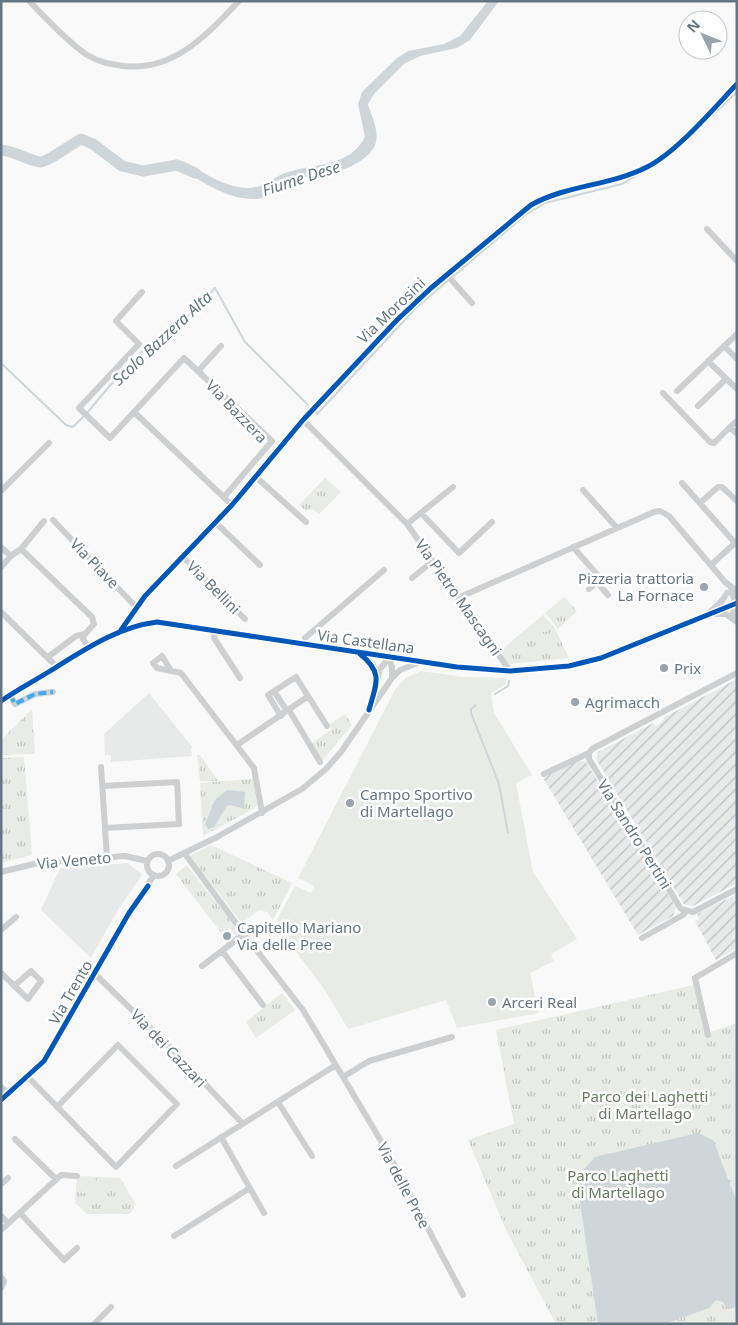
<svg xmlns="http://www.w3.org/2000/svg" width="738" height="1325" font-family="'Noto Sans',sans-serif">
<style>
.built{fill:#e8e9e9}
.industrial{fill:url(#industrial-furrows)}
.park{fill:url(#park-tufts)}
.pitch{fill:#e8ebe6}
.water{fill:#ced6d9}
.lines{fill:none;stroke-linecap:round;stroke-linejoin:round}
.stream{stroke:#ced6d9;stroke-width:2}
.river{stroke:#ced6d9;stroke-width:11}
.minor{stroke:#cecfd0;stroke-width:6}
.quiet{stroke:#3fa9f5;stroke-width:4;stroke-dasharray:8 4;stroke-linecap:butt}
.cycleway-casing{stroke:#fff;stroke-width:8}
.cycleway{stroke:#0057b8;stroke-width:5}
.poi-dot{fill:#99a4ac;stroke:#fff;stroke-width:2}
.labels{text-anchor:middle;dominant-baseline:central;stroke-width:5;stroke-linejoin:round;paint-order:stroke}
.street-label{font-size:15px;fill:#657683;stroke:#fff}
.poi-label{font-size:15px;fill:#657683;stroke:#fff;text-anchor:start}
.park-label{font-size:15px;fill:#687a64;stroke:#fff}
.water-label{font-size:16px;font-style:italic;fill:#60757c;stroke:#fff}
</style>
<defs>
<pattern id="industrial-furrows" width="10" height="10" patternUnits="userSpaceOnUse" patternTransform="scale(1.25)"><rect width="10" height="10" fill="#e8e9e9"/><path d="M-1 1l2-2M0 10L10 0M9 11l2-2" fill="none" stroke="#c0c1c2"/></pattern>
<pattern id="park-tufts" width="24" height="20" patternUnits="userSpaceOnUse" patternTransform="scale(1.25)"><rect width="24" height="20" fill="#e8ebe6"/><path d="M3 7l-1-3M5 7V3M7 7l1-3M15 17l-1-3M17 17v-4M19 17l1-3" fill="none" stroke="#c0c3c0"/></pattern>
</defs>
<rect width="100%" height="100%" fill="#f9f9f9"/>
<path class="built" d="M 149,693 L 193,748 L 191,748 L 192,756 L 111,762 L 111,755 L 105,755 L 104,734 Z
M 128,863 L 142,875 L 117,911 L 91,958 L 41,910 L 60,868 Z"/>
<path class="industrial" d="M 737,679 L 737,883 L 693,906 L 684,904 L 596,759 L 598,752 L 653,723 L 655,726 L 658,725 L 664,720 L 663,718 Z
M 578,760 L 586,762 L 676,907 L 673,916 L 638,935 L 543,778 Z
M 737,894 L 737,948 L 716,960 L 695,921 L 699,919 L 697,914 Z"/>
<path class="park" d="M 325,478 L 341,492 L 319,514 L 313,509 L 306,511 L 299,505 Z
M 564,597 L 577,611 L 558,629 L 545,613 Z
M 543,615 L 554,627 L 569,658 L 509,664 L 500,651 Z
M 32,709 L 35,754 L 1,755 L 1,740 Z
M 345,714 L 352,725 L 322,761 L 311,744 L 332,729 L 330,724 Z
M 197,755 L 200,755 L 218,781 L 200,781 Z
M 24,757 L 32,855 L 1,863 L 1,758 Z
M 253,779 L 257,804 L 255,808 L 203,836 L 200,783 Z
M 211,845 L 292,883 L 273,920 L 267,912 L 259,910 L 245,921 L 240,921 L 191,857 L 191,855 Z
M 187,865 L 239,932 L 236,936 L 230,928 L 222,934 L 176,874 Z
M 694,985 L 705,1034 L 737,1023 L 737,1324 L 556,1324 L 507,1232 L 468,1140 L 514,1124 L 496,1030 Z
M 282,993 L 295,1010 L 256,1038 L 246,1022 Z
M 77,1176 L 120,1178 L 136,1204 L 130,1214 L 87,1214 L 75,1203 Z"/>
<path class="pitch" d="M 543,615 L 554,627 C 546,634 537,634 528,630 Z
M 421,671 L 463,677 L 507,678 L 505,685 L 491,693 L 494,713 L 532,775 L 516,783 L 533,872 L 577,939 L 551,954 L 554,961 L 530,973 L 539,1013 L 457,1028 L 446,1000 L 348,1029 L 325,990 L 275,924 L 295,886 L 311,893 L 314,886 L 298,878 L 396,688 L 406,678 Z
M 82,1179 L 109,1181 L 107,1195 L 81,1193 Z"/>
<path class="water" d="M 488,1 L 499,1 L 470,40 L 457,48 L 420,56 L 404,64 L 374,94 L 368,104 C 371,115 379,130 376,142 C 372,161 337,174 319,176 C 312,177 304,176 297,179 C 282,183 272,199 256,199 C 228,200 205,183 182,170 L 183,161 C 201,171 218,183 238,187 C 265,192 270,176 292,171 C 319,163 350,166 365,137 L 358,104 L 362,92 L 397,58 L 408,51 L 444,44 L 460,36 Z
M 227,790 L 245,792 L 244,806 L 241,808 L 230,805 L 227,806 L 214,827 L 208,829 L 205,824 L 215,800 Z
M 698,1133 L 713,1140 L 737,1202 L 737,1307 L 728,1309 L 723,1302 L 716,1300 L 709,1308 L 665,1324 L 598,1324 L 578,1188 L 584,1169 L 595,1157 Z"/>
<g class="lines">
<path class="stream" d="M 713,115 L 737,92
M 1,363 L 66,425 L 73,427 L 84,416
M 316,412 L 317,414 L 416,308 L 524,216 L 545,203 L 622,184 L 639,174
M 87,413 L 124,369 L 145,349 L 196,310 L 215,288 L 245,342 L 308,405
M 495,694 L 508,686 L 509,681
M 476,705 L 471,709 L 471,713 L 499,784 L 508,833"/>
<path class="river" d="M 1,150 C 15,151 27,160 40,162 C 46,163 72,144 81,139 L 93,144 L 122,166 L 143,171 L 177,165 L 195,173"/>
<path class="minor" d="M 29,1 C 45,17 61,35 79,49 C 90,59 103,63 117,65 C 170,75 205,37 239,1
M 707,229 L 737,261
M 447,275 L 472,303
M 142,292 L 116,321 L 139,344 L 79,408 L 110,438 L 134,412 L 232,505
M 724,346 L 737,359
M 708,361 L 737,389
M 198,371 L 221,346
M 677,391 L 737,334
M 663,393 L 710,442 L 714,443 L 730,427
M 698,406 L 726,379
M 134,412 L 184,358 L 272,441 L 224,497
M 303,420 L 407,524 L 510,671
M 737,421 L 730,427 L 737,434
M 256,477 L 306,522
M 682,483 L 735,543 L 711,565
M 583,490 L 617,528
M 1,491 L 49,443
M 700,503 L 718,487 L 722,487 L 737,501
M 421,513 L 459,553 L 492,522
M 53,520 L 136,607
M 215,522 L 260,565
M 407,524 L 453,487
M 1,547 L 11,556 L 1,567
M 573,547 L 601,579 L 589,589
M 21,549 L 44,521
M 11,556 L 21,549 L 92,617 L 94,624 L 85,634
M 182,556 L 245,619
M 412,578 L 433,561
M 597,582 L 608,595
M 731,587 L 734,599 L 733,617
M 460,597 L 654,512 L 660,511 L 669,516 L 725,582 L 737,591
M 711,611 L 721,602 L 727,593
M 1,612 L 57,667
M 714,614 L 726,614 L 737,622
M 121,630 L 145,596 L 232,505 L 303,420 L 397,320 L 431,288 L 531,205 C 566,185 610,186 647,167 C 677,152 713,109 737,84
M 215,631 L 214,638 L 240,678
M 305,638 L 384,570
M 359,653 L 373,665 L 377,676
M 48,657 L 76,636 L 85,634 L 83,639 L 88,647
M 389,658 L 392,667 L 392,678
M 170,669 L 162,656 L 153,663 L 157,668 L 181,673 L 254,768 L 262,813
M 737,673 L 592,749 L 589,753 L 589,759 L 681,909 L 693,912 L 737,889
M 274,691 L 287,711
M 10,695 L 15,704 L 35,694 L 53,692
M 1,701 C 17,690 34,681 50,671 C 84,650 117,627 157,622 L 457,667 L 510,671 L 569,666 L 601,658 L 737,603
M 370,706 L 380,669 L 389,658
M 289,710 L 320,762
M 281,716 L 268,695 L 296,677 L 327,726
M 237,745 L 307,697
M 101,767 L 107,858
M 544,774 L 589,753
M 103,786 L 177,782 L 178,800
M 105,828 L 179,824 L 178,804
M147 865a11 11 0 1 1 22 0a11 11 0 1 1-22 0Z
M 185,854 L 244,934
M 168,861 L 217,837 L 302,789 L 326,769 L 341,752 L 392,678 L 400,670 L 420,662
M 1,872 L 38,863 L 125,856 L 147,861
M 1,930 L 16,917
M 642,938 L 683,915 L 685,912
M 222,951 L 263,1005
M 202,966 L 244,934 L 303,1010 L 343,1077 L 387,1151 L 463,1295
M 1,973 L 27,998 L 28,999 L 41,981 L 31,971 L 14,986
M 95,974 L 175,1052 L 242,1123
M 708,1035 L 695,978 L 737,953
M 28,1077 L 116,1167 L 177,1104 L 118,1045 L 57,1107
M 343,1077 L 369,1061 L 452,1037
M 1,1087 L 9,1094
M 1,1100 L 44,1061 L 129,913 L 154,875
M 278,1102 L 312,1156
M 221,1137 L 264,1213
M 15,1139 L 56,1179
M 176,1166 L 336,1065
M 1,1184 L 8,1178
M 20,1213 L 64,1260 L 77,1248
M 1,1216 L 8,1223
M 1,1230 L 61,1175 L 77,1176
M 174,1236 L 250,1188
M 1,1277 L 4,1281 L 1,1288
M 94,1324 L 111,1307"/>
<path class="quiet" d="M 10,695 L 15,704 L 35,694 L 53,692"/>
<g class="cycleway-casing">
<path id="cycleway" d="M 121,630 L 145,596 L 232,505 L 303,420 L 397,320 L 431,288 L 531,205 C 566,185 610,186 647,167 C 677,152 713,109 737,84
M 360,654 C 384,673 376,684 369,710
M 1,701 C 17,690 34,681 50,671 C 84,650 117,627 157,622 L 457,667 L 510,671 L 569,666 L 601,658 L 737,603
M 1,1100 L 44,1061 L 129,913 L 148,886"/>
</g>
<use href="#cycleway" class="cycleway"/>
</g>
<g class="poi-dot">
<circle cx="704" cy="587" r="5"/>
<circle cx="664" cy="668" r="5"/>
<circle cx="575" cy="702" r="5"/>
<circle cx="350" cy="803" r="5"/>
<circle cx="227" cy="936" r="5"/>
<circle cx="492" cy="1002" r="5"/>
</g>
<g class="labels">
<g class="street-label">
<text transform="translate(391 310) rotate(-44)">Via Morosini</text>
<text transform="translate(237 411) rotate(46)">Via Bazzera</text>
<text transform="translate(95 563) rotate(46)">Via Piave</text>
<text transform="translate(214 587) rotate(45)">Via Bellini</text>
<text transform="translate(459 597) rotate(55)">Via Pietro Mascagni</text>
<text transform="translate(366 641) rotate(8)">Via Castellana</text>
<text transform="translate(635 834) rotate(58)">Via Sandro Pertini</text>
<text transform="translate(74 860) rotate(-5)">Via Veneto</text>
<text transform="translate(70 992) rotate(-60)">Via Trento</text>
<text transform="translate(169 1048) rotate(46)">Via dei Cazzari</text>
<text transform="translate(404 1185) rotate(62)">Via delle Pree</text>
</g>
<g class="poi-label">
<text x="694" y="578" text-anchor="end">Pizzeria trattoria<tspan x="694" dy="17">La Fornace</tspan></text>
<text x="674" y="668">Prix</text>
<text x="585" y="702">Agrimacch</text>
<text x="360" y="794">Campo Sportivo<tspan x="360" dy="17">di Martellago</tspan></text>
<text x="237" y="927">Capitello Mariano<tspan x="237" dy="17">Via delle Pree</tspan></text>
<text x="502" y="1002">Arceri Real</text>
</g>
<g class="park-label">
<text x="645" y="1096">Parco dei Laghetti<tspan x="645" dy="17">di Martellago</tspan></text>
<text x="618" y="1175">Parco Laghetti<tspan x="618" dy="17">di Martellago</tspan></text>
</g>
<g class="water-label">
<text transform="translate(301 178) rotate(-18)">Fiume Dese</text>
<text transform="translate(162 338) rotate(-43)">Scolo Bazzera Alta</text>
</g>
</g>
<rect width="738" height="1325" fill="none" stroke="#657683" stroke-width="5"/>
<g transform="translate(703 35) rotate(313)"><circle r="24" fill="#ffffff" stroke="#c1c8cd"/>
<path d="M0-4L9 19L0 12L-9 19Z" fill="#99a4ac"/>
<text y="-8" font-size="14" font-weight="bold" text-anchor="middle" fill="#657683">N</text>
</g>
</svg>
